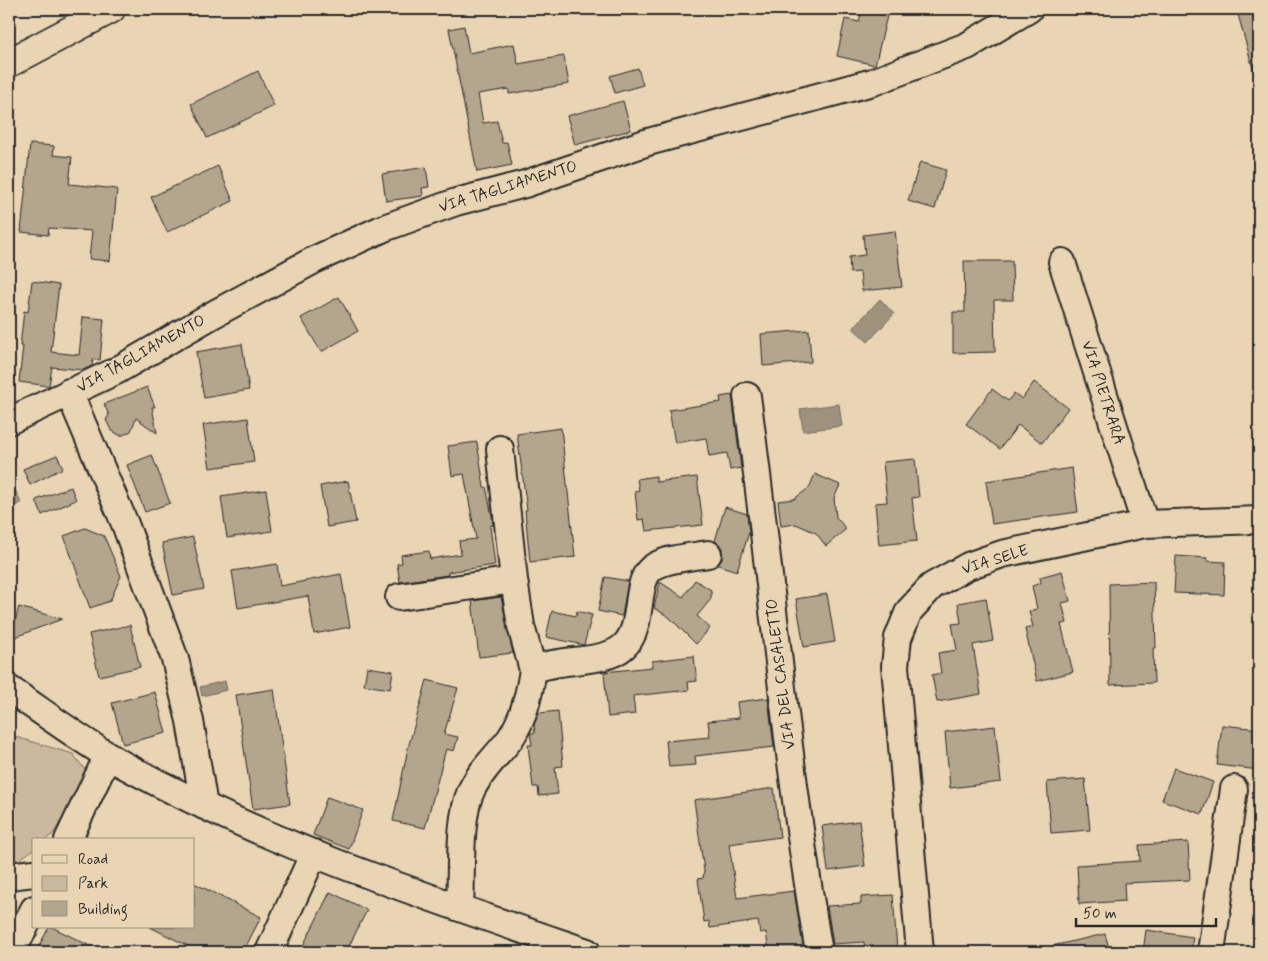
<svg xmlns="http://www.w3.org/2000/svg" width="1268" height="961" font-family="Mynerve,sans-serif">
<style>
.green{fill:#cab99d;stroke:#7a7264}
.water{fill:#9e927d;stroke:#70695c}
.building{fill:#b4a58d;stroke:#2b2b2b}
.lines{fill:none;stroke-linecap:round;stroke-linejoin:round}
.minor-casing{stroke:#2b2b2b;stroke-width:30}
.major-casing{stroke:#2b2b2b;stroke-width:31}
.minor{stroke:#e9d5b3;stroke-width:26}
.major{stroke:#e9d5b3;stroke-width:28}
.labels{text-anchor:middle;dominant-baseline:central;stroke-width:4;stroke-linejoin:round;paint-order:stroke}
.street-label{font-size:16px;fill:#2b2b2b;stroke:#e9d5b3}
</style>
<rect width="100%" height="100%" fill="#e9d5b3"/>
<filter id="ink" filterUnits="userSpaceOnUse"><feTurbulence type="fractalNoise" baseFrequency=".02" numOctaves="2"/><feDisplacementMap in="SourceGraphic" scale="10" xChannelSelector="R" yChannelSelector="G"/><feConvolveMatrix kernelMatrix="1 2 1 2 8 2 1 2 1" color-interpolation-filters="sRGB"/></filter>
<g filter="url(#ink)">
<path class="green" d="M 9,735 L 73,754 L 89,775 L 53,834 L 45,840 L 34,840 L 34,849 L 9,867 Z"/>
<path class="water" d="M 880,299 L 894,314 L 868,342 L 853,328 Z
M 839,404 L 842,426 L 803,431 L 800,409 Z
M 11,480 L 21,503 L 9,508 L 9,481 Z
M 225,681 L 227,690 L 202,696 L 200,687 Z"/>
<path class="building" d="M 1246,9 L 1259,9 L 1259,75 L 1255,76 L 1237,11 Z
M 862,10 L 887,16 L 875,65 L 837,56 L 845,19 L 859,22 Z
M 464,26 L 469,53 L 514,44 L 518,64 L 564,56 L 569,84 L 509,94 L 509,89 L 478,94 L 483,123 L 497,121 L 502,143 L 507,142 L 512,165 L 477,172 L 449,29 Z
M 638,68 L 643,85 L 615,93 L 610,76 Z
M 258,71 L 274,106 L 207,138 L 191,104 Z
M 623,101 L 631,130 L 575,145 L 567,116 Z
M 30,144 L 54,146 L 53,155 L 72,157 L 69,184 L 117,189 L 110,261 L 89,259 L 92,231 L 49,228 L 48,235 L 21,232 Z
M 920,162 L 946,170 L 935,209 L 908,201 Z
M 218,166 L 233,201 L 167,232 L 151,197 Z
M 426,167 L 429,187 L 422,188 L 423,196 L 386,201 L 382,174 Z
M 895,231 L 902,287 L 862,291 L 860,272 L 850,273 L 849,257 L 865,255 L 863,235 Z
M 964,261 L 1012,261 L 1013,300 L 994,300 L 995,352 L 953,353 L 953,312 L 965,312 Z
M 32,281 L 59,285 L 51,352 L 79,355 L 83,317 L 104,319 L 100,360 L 93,359 L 92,366 L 83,370 L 52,367 L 49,386 L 19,382 L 23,346 L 20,346 L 24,311 L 28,312 Z
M 339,297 L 358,331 L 321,352 L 301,318 Z
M 809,330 L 811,362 L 763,366 L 761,334 Z
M 242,344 L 249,390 L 204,398 L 196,352 Z
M 1034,382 L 1068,408 L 1042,443 L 1018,425 L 1000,449 L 966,424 L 992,389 L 1008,401 L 1014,393 L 1022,399 Z
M 147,387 L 155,407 L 152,407 L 157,433 L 136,418 L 131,431 L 121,436 L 111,430 L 106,420 L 109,415 L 104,404 Z
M 732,395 L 741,468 L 730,470 L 727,453 L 709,456 L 706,438 L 675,443 L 669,410 L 721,402 L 720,397 Z
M 248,418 L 254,462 L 210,468 L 203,425 Z
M 561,428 L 575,557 L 530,562 L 525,510 L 527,510 L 517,434 Z
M 477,442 L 484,487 L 486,487 L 492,516 L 493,525 L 490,526 L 495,565 L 448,572 L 448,575 L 400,582 L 397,564 L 402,563 L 401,555 L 429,551 L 430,559 L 461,554 L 459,541 L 476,539 L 464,474 L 452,476 L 448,446 Z
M 57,455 L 63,468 L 30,485 L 23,469 Z
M 152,455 L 170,503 L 145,512 L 127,465 Z
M 915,459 L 919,497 L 912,498 L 917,541 L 879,545 L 875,503 L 887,502 L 883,462 Z
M 1072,468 L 1078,512 L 992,524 L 986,481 Z
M 815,474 L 840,485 L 834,498 L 836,517 L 846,529 L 826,546 L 816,533 L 796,524 L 781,526 L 778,501 L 794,499 L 809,488 Z
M 656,476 L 656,482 L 697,477 L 703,525 L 646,531 L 644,519 L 638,520 L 635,491 L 639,490 L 637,479 Z
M 348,481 L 356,522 L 327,527 L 320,486 Z
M 71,487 L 76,500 L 42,515 L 36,500 Z
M 266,490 L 272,531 L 227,538 L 221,497 Z
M 725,507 L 747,514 L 749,532 L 737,571 L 718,565 L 722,559 L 722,546 L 715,541 Z
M 85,528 L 104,536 L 121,576 L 110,601 L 90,608 L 64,536 Z
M 193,537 L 204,589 L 173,595 L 162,543 Z
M 1176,556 L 1207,558 L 1207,561 L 1225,562 L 1224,595 L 1174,593 Z
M 277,564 L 280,586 L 341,574 L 350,627 L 314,634 L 308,596 L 238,608 L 232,571 Z
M 1062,571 L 1070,601 L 1062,603 L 1067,623 L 1061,624 L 1073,672 L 1037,681 L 1025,629 L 1033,627 L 1029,611 L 1037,609 L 1032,586 L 1041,583 L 1040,577 Z
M 605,577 L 628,581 L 622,616 L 598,611 Z
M 695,580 L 711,590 L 711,599 L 697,616 L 710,628 L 696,644 L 669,617 L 654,608 L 660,582 L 683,597 Z
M 1154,582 L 1156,648 L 1153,648 L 1154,683 L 1110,685 L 1109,584 Z
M 827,594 L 835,642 L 804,647 L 796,599 Z
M 501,597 L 513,653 L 479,657 L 472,601 Z
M 986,598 L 993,641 L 973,645 L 981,694 L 937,702 L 932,675 L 941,673 L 938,653 L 957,650 L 952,624 L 961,623 L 958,603 Z
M 19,607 L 62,619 L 10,639 Z
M 552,611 L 576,616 L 577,611 L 592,615 L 584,645 L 546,637 Z
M 130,625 L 140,667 L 99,676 L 89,634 Z
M 694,656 L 697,681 L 688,682 L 689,690 L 633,696 L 635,714 L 608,717 L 604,672 L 652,667 L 652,661 Z
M 367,667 L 393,671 L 390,689 L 364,685 Z
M 427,680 L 458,688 L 444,734 L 458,737 L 454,751 L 446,749 L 425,828 L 393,821 L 408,748 Z
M 274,689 L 290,804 L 253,809 L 236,695 Z
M 155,692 L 166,733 L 123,744 L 112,703 Z
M 768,698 L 774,747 L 695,756 L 696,765 L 669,767 L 666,741 L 710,737 L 708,721 L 739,718 L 737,702 Z
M 558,711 L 563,766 L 555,767 L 558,794 L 539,796 L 538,787 L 533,787 L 528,745 L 532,745 L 530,733 L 535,733 L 534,725 L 539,713 Z
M 1222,725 L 1259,729 L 1259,770 L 1217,765 Z
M 995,726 L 1001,782 L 950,788 L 945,732 Z
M 1174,768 L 1213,782 L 1202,814 L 1162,800 Z
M 1085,779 L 1090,830 L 1051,833 L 1047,782 Z
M 774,788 L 780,837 L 729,844 L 737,898 L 794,891 L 804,952 L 769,952 L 766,932 L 760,933 L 758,921 L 710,928 L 709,921 L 704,922 L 698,879 L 703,878 L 704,871 L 694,800 Z
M 327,797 L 363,810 L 349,849 L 313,835 Z
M 859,821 L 865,866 L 828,871 L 822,826 Z
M 1188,842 L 1190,880 L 1124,883 L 1125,901 L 1079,904 L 1077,865 L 1140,861 L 1139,845 Z
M 194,883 L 261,917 L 243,952 L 200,952 L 150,927 L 194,927 Z
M 330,892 L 367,910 L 346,952 L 300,952 Z
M 893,895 L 897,950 L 865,952 L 864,942 L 833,944 L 827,906 L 861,904 L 861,897 Z
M 49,927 L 52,927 L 102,952 L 36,952 Z
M 1146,930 L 1193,937 L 1191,952 L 1143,952 Z
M 1105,934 L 1110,952 L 1053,952 L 1052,946 Z"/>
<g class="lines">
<g class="minor-casing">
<path id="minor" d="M 1062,262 L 1145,524
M 69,392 L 125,524 L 175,659 L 190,721 L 204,806
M 747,396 C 772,581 787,768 819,952
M 9,421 L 116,371 L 214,314 L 316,259 L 384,228 L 456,202 L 525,184 L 648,142 L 873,82 L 967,46 L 1029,9
M 500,449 L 514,580
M 399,597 L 514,580 L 521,626 L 533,670
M 9,689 C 46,714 83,742 122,764 C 269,845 429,898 587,952
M 68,840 L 108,755
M 9,876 L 34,873
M 460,908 C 462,876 458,819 471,791 C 480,771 497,756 510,739 C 524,718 529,695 533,670 C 559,657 604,665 624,646 C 646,626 632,578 655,566 C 670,558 691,557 708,554
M 12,952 L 34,909
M 269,952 L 314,853
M 920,952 L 895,666 L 898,638 L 909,611 L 932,586 L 968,566 L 1002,554 L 1145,524 L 1259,520
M 1211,952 L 1234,789"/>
</g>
<g class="major-casing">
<path id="major" d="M 9,63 L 111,9"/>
</g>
<use href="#minor" class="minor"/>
<use href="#major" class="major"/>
</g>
</g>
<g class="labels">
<g class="street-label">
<text transform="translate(508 187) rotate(-17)">VIA TAGLIAMENTO</text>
<text transform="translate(141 354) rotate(-29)">VIA TAGLIAMENTO</text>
<text transform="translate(1103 393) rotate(72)">VIA PIETRARA</text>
<text transform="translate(995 560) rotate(-17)">VIA SELE</text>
<text transform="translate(781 674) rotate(-97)">VIA DEL CASALETTO</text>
</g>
</g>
<rect width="1268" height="961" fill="none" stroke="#e9d5b3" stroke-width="30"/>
<rect x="15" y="15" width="1238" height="931" fill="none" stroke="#2b2b2b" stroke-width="2" filter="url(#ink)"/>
<rect x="32" y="838" width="162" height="90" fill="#e9d5b3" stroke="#9d917d"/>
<rect x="42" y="855" width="25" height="8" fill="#e9d5b3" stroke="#9d917d"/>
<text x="78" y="864" font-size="15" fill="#2b2b2b">Road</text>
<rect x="42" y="876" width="25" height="15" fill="#cab99d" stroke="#9d917d"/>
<text x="78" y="888" font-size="15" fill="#2b2b2b">Park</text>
<rect x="42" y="901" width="25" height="15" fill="#b4a58d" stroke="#9d917d"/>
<text x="78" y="914" font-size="15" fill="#2b2b2b">Building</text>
<path d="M1076 918v8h140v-8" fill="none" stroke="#2b2b2b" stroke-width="2.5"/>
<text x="1083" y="918" font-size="15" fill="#2b2b2b" stroke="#e9d5b3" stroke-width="4" paint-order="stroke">50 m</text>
</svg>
